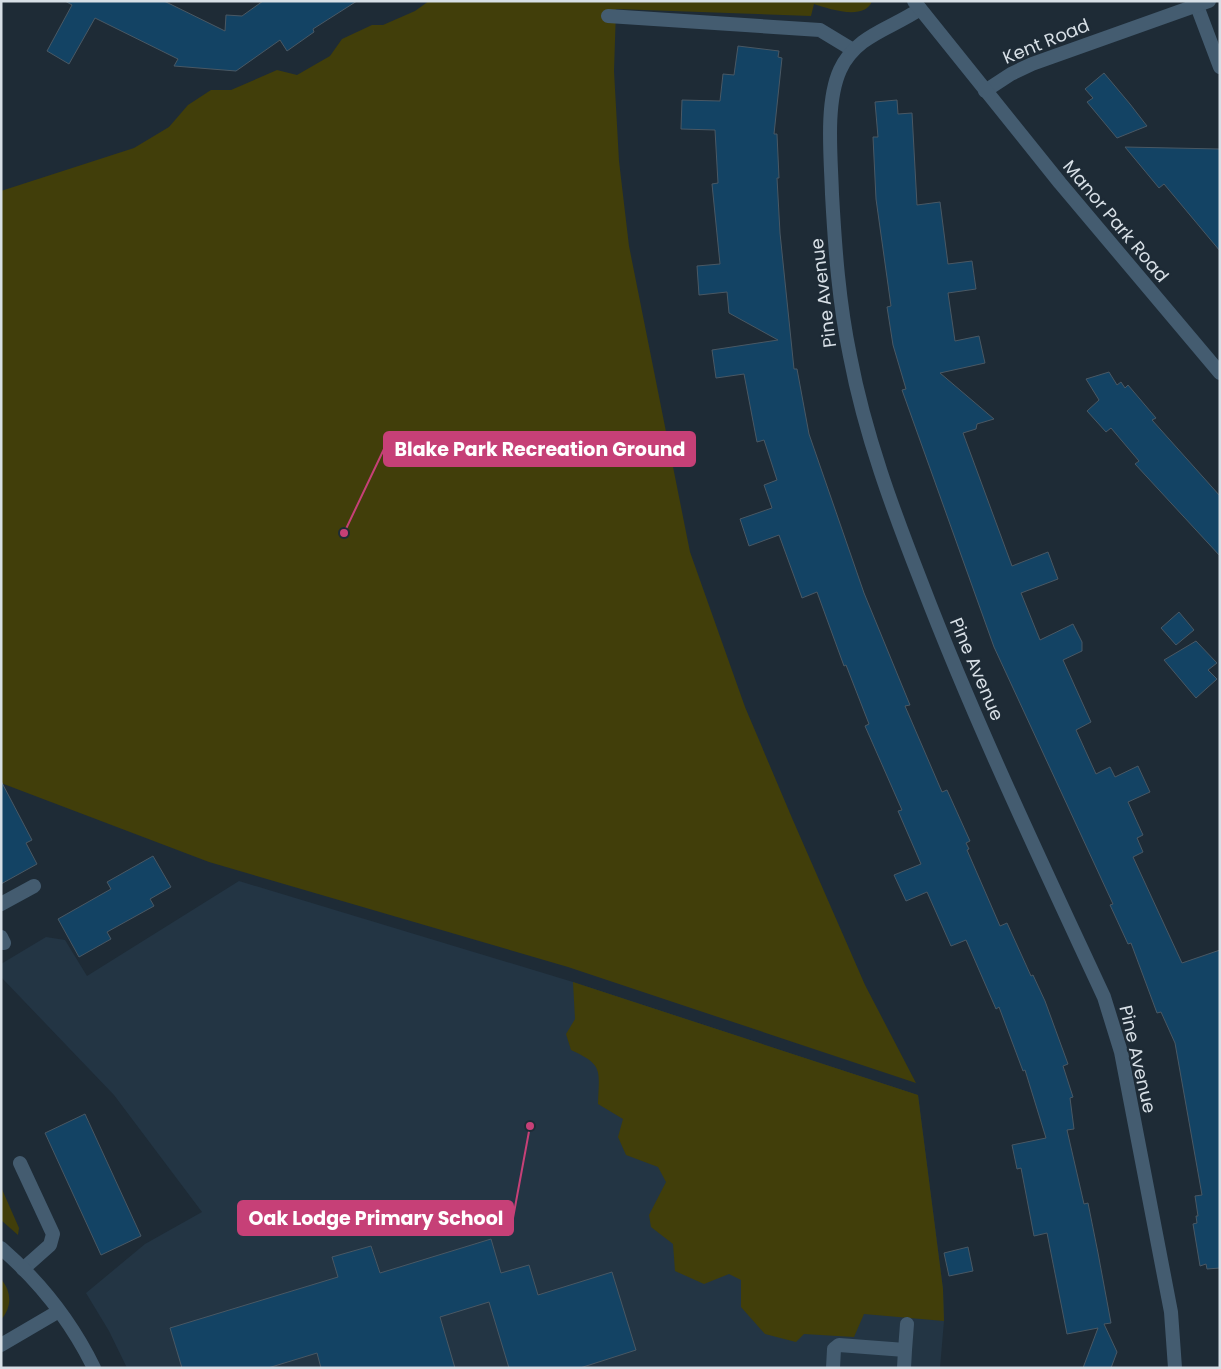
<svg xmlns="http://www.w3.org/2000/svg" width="1221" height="1369" font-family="Poppins,sans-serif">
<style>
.built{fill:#233544}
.green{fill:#413e0a}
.building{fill:#134364;stroke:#495864}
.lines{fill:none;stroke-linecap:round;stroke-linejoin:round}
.service{stroke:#445c70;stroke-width:14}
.minor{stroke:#445c70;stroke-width:14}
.tertiary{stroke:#445c70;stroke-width:14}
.labels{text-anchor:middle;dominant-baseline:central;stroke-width:4.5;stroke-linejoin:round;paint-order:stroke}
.street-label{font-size:18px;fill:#d7dfe6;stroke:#1e2b36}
.leader{fill:none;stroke:#c64077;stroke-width:2}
.callout-dot{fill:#c64077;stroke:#1e2b36;stroke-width:2}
.callout{fill:#c64077;stroke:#c64077;stroke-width:2}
.callout-label{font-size:19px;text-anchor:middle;font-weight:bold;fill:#fff}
</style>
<rect width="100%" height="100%" fill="#1e2b36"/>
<path class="built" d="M 239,881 L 573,982 L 918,1095 L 943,1289 L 944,1321 L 940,1368 L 127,1368 L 109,1331 L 86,1293 L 145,1244 L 202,1212 L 114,1095 L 1,977 L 1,964 L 46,937 L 65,940 L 87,976 Z"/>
<path class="green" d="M 429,1 L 872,1 C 865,21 829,9 814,4 L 811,16 L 616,9 L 614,71 L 619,161 L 629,246 L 690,552 L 745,707 L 792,818 L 865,985 L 916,1083 L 568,967 L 209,862 L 1,783 L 1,191 L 134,148 L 169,127 L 188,105 L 211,90 L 231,90 L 277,70 L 297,75 L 330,56 L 342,39 L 372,25 L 383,25 L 415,11 Z
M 573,982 L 918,1095 L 943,1289 L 944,1321 L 864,1314 L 854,1337 L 804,1334 L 796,1342 L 765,1334 L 741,1307 L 741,1280 L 729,1274 L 704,1284 L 675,1271 L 673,1244 L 651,1227 L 649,1215 L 666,1182 L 658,1167 L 626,1155 L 618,1137 L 623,1119 L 598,1104 C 599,1070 604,1065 571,1050 L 566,1034 L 575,1019 Z
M 1,1187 L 19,1228 L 18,1235 L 1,1220 Z
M 1,1279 C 12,1292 12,1307 1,1320 Z"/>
<path class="building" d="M 65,1 L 164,1 L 225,31 L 226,15 L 242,16 L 263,1 L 357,1 L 313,29 L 314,32 L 287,51 L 280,40 L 236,71 L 174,66 L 178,59 L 95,18 L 69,64 L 47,51 L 72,5 Z
M 738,46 L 779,51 L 778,57 L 782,58 L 774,134 L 777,134 L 779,178 L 777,178 L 780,233 L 794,369 L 797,369 L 809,434 L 864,593 L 910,705 L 905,706 L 942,792 L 947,790 L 970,841 L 966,843 L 969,849 L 967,850 L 1000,926 L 1007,923 L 1031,976 L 1033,975 L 1045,1001 L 1068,1064 L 1063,1066 L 1073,1097 L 1070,1098 L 1074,1129 L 1067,1130 L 1084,1204 L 1088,1203 L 1098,1253 L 1111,1323 L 1104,1324 L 1117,1352 L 1111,1368 L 1083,1368 L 1098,1328 L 1067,1334 L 1047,1233 L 1034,1236 L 1021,1168 L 1017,1169 L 1012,1145 L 1046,1138 L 1025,1070 L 1023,1071 L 999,1007 L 996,1009 L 966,940 L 951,946 L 927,892 L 906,901 L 894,875 L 921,864 L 898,811 L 902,810 L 865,726 L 869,724 L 846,665 L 844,666 L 817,592 L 802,598 L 779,535 L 749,546 L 740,519 L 772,508 L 764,485 L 777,480 L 764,440 L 757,442 L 744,374 L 716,378 L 712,350 L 778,340 L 729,313 L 727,292 L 699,295 L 697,266 L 720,264 L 712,184 L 718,183 L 715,130 L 681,129 L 682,100 L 720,101 L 723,74 L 734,75 Z
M 1104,73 L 1130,104 L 1147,126 L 1117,138 L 1087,102 L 1093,98 L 1085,89 Z
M 897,100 L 898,114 L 912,113 L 917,205 L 940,202 L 948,264 L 972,261 L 976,289 L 948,293 L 955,341 L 979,336 L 985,363 L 940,373 L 994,419 L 977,424 L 976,429 L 963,433 L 1012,566 L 1048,552 L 1058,579 L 1021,593 L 1040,640 L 1073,624 L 1082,642 L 1082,651 L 1063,660 L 1091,722 L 1076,730 L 1096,774 L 1110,767 L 1115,777 L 1138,766 L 1150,792 L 1128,802 L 1143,835 L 1137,838 L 1143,852 L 1133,857 L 1182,963 L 1220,950 L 1220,1268 L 1207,1269 L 1206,1264 L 1200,1266 L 1193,1224 L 1197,1223 L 1196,1216 L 1198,1216 L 1195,1196 L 1202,1195 L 1175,1043 L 1161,1012 L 1157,1013 L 1131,943 L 1128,944 L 1110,905 L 1113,904 L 994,647 L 902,390 L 906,389 L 893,345 L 887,307 L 891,306 L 876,199 L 873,137 L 878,137 L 875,102 Z
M 1125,147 L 1220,149 L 1220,251 L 1164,184 L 1159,188 Z
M 1109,372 L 1117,385 L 1121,382 L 1125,388 L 1128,385 L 1156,418 L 1152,420 L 1220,496 L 1220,556 L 1135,464 L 1139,461 L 1111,428 L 1106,432 L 1087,411 L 1099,400 L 1086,379 Z
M 1179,612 L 1194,630 L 1176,645 L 1161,628 Z
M 1196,641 L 1217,663 L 1208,670 L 1217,679 L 1196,698 L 1164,660 Z
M 1,781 L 32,840 L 26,843 L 37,864 L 1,884 Z
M 153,856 L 171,887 L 150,899 L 154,906 L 107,932 L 111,939 L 79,957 L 58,919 L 111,889 L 107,882 Z
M 85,1114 L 141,1236 L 101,1255 L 45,1133 Z
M 491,1239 L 501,1273 L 529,1265 L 538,1295 L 612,1272 L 636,1350 L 580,1368 L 509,1368 L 489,1302 L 440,1317 L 455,1368 L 321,1368 L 317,1353 L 268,1368 L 182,1368 L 170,1328 L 338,1277 L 332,1257 L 371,1246 L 380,1273 Z
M 968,1247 L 973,1271 L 949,1276 L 944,1253 Z"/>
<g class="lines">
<path class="service" d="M 1197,6 L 1220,67
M 608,16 L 820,30 L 853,50
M 20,1163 L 53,1234 L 50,1245 L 23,1269
M 905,1350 L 907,1324
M 833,1368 L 834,1349 L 839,1345 L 905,1350 L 904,1368"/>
<path class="minor" d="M 920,9 C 891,29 856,35 840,70 C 825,103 831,158 832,194 C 835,249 839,303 850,356 C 865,435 893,510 922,584 C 976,725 1041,861 1104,997 L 1121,1052 L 1171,1312 L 1175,1368
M 985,91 L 1011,74 L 1032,64 L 1209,1
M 1,904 L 34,886
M 1,937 L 4,943
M 1,1248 C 39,1281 72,1323 94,1368
M 1,1345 L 59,1311"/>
<path class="tertiary" d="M 914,1 L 1060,183 L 1220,373"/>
</g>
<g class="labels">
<g class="street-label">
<text transform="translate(1046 41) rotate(-22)">Kent Road</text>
<text transform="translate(1116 221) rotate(50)">Manor Park Road</text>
<text transform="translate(823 293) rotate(-97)">Pine Avenue</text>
<text transform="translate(977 669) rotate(67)">Pine Avenue</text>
<text transform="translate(1138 1059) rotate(77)">Pine Avenue</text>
</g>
</g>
<path class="leader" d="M344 533L384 449M530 1126L513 1218"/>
<g class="callout-dot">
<circle cx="344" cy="533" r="5"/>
<circle cx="530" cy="1126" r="5"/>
</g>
<g class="callout">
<rect x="384" y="432" width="311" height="34" rx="5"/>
<rect x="238" y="1201" width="275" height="34" rx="5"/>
</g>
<g class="callout-label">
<text x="540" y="456">Blake Park Recreation Ground</text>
<text x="376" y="1225">Oak Lodge Primary School</text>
</g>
<rect width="1221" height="1369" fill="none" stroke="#d7dfe6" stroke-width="5"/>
</svg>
